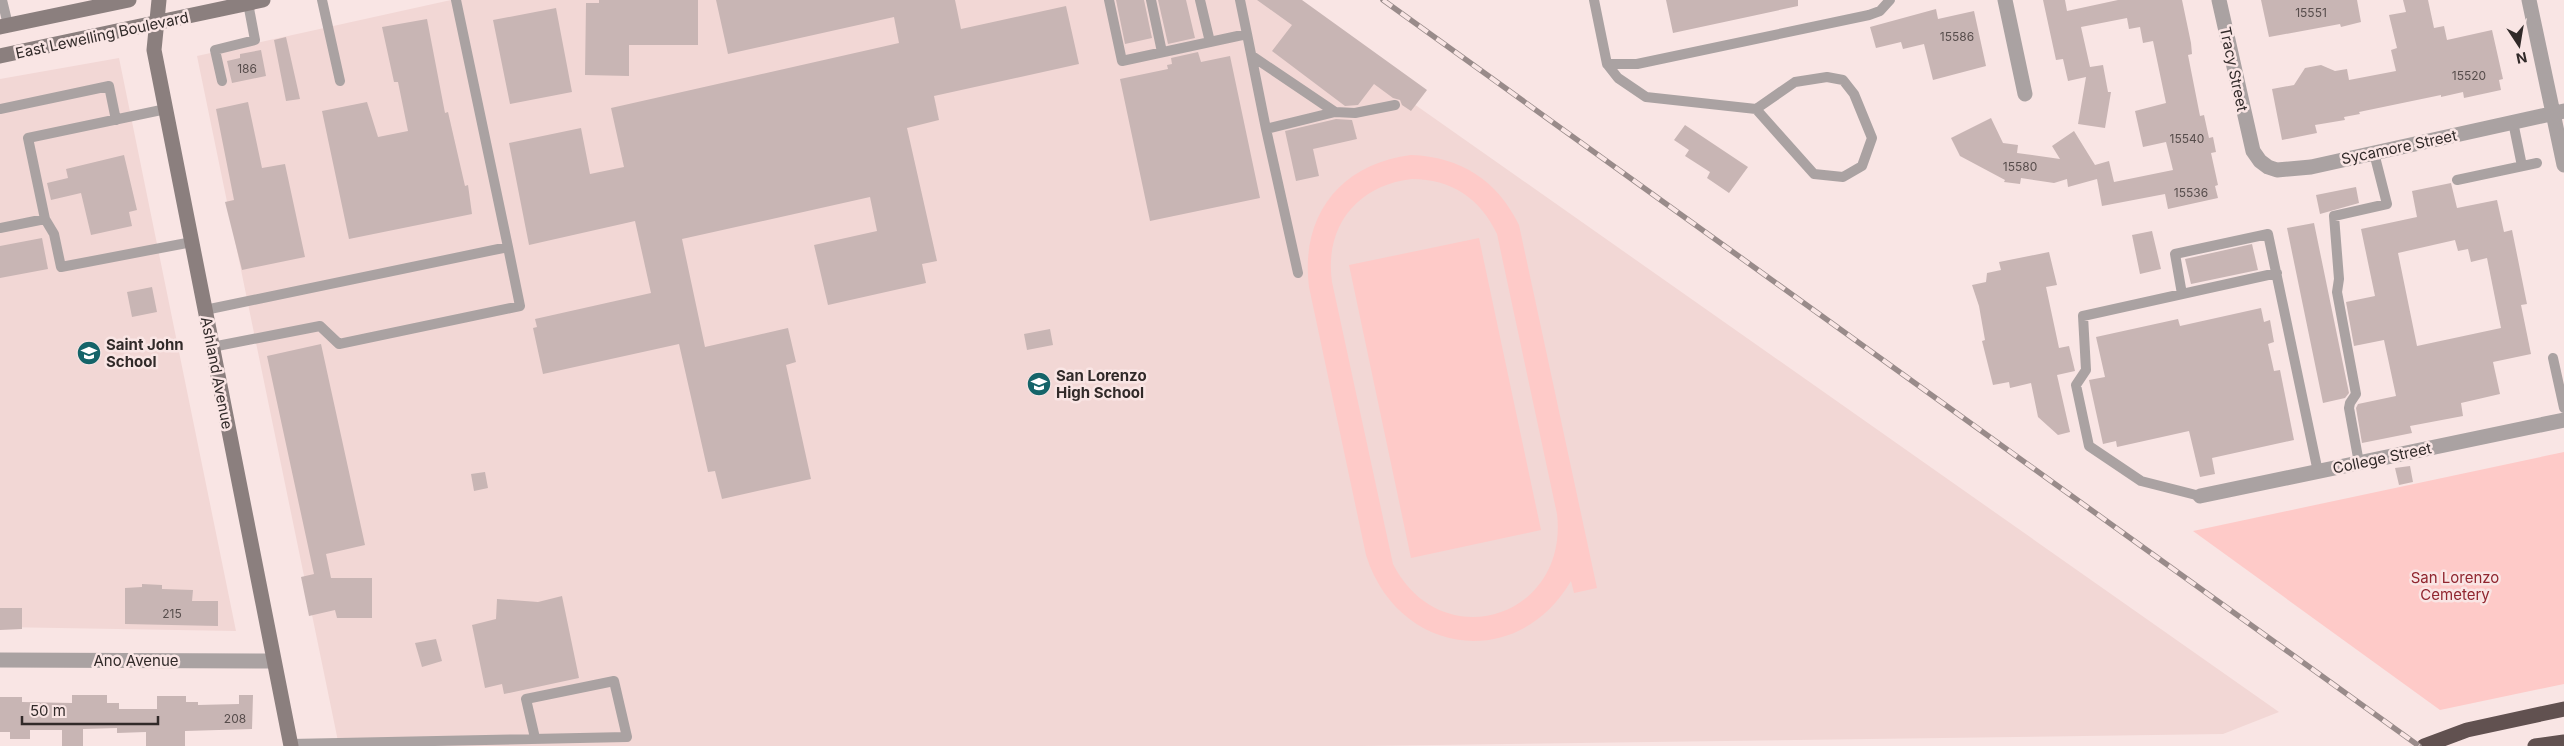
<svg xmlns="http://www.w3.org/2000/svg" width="2564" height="746" font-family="Inter,sans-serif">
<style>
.built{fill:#f2d7d5}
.green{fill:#fecac8;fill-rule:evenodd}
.building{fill:#c8b5b4;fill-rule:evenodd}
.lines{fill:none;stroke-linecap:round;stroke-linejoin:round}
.lane{stroke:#aaa2a2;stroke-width:10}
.street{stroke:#aaa2a2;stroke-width:15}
.secondary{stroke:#8b7f7e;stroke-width:15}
.highway{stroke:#615150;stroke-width:15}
.rail-casing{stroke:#998b8a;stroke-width:5.5}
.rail{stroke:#f9e5e4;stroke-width:4;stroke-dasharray:11;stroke-linecap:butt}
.labels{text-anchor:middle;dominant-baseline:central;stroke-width:5;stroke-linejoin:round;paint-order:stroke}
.number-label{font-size:12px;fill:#574d4c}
.street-label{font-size:15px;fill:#312a29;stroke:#f9e5e4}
.poi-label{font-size:15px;font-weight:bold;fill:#312a29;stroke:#f9e5e4;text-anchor:start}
.park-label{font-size:15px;fill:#90262f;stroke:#f9e5e4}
</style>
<rect width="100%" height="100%" fill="#f9e5e4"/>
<path class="built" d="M 451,0 L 1266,0 L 2279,712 L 2223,734 L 1361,746 L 339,746 L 197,56 Z
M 119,58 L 236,631 L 0,627 L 0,79 Z"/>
<path class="green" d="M 1411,155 C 1461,157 1497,180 1519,225 L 1597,588 L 1574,593 L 1571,581 C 1517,673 1397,655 1366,555 L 1309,287 C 1300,216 1340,164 1411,155 ZM 1412,179 C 1451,179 1480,198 1497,234 L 1557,514 C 1569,618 1441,658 1393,564 L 1332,282 C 1324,227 1357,185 1412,179 Z
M 1479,238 L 1541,530 L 1411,558 L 1349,265 Z
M 2564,452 L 2564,684 L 2440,710 L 2193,531 Z"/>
<path class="building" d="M 599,0 L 698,0 L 698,45 L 629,45 L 629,76 L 585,75 L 586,3 L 599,3 Z
M 716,0 L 955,0 L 961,29 L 1066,6 L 1079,64 L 934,96 L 939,120 L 907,128 L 937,261 L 922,264 L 926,283 L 828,305 L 814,245 L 877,231 L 870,197 L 682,239 L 705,347 L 788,328 L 796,362 L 786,365 L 811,479 L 722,499 L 715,471 L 708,472 L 679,344 L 543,374 L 533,328 L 537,327 L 535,319 L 651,293 L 635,221 L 529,245 L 509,143 L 581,128 L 590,174 L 624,167 L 611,108 L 899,43 L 894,17 L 728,54 Z
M 1116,0 L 1144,0 L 1152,38 L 1125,44 Z
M 1158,0 L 1186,0 L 1195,38 L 1168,44 Z
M 1257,0 L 1302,0 L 1427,90 L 1411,111 L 1402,105 L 1400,100 L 1393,98 L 1374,84 L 1358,105 L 1345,106 L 1272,51 L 1292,25 Z
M 1666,0 L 1798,0 L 1798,6 L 1673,33 Z
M 2043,0 L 2065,0 L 2067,11 L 2118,0 L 2182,0 L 2191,43 L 2192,54 L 2188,55 L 2200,116 L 2204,115 L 2209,138 L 2213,137 L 2216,152 L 2211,153 L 2218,185 L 2215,186 L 2218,198 L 2168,209 L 2165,194 L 2102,206 L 2097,179 L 2068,187 L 2067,179 L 2054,183 L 2021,178 L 2020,184 L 2004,182 L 2005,180 L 1960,156 L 1951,138 L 1991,118 L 2003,143 L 2018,145 L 2017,153 L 2060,159 L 2052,146 L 2074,131 L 2095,165 L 2109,161 L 2114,182 L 2173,170 L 2166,142 L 2143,147 L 2135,111 L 2166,103 L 2153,41 L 2143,43 L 2140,27 L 2129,29 L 2127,18 L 2081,27 L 2090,67 L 2103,65 L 2108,92 L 2111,92 L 2105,128 L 2078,124 L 2086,77 L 2068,81 L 2063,59 L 2056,60 Z
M 2261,0 L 2357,0 L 2361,22 L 2341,27 L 2340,24 L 2269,37 Z
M 2403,0 L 2428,0 L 2434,28 L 2444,26 L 2447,40 L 2492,30 L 2503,79 L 2499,80 L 2501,90 L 2464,98 L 2463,92 L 2441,97 L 2441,95 L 2359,112 L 2360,114 L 2344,117 L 2345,120 L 2315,125 L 2317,133 L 2282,140 L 2272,89 L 2294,85 L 2305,68 L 2321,65 L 2335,71 L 2347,69 L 2349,80 L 2396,71 L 2391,50 L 2397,48 L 2389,15 L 2406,12 Z
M 556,8 L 572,92 L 510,104 L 493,20 Z
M 1936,9 L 1938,19 L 1974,11 L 1986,66 L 1933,80 L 1924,44 L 1903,49 L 1901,42 L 1876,48 L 1870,27 Z
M 427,19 L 445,113 L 448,112 L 465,186 L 468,185 L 472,214 L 349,239 L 322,111 L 367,102 L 378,137 L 408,131 L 398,82 L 394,82 L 382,27 Z
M 286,37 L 300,99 L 286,101 L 274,40 Z
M 261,50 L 266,76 L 232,83 L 227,61 L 240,58 L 240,54 Z
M 1198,52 L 1201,62 L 1230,56 L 1260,198 L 1150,221 L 1120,79 L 1168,69 L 1167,65 L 1172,64 L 1171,58 Z
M 248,102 L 262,168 L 285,164 L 305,257 L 242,270 L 225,202 L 234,200 L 216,109 Z
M 1336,119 L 1352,120 L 1357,139 L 1313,149 L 1319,176 L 1296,181 L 1285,131 Z
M 1685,125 L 1748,167 L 1729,193 L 1707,178 L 1710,172 L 1685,156 L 1689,150 L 1674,140 Z
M 124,155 L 137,210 L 129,212 L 132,226 L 91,235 L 81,193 L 51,200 L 47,183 L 68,178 L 66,169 Z
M 2451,183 L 2457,208 L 2497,200 L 2504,232 L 2512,230 L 2527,304 L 2521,305 L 2531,354 L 2493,362 L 2500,394 L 2461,403 L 2463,416 L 2410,426 L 2412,433 L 2362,443 L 2356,408 L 2358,404 L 2396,396 L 2384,340 L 2354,346 L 2346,302 L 2375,296 L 2361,229 L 2417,217 L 2412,191 ZM 2455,240 L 2458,251 L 2468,249 L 2471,262 L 2487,258 L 2501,328 L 2417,346 L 2398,253 Z
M 2356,187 L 2359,203 L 2320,214 L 2316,195 Z
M 2314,223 L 2349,393 L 2345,398 L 2323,403 L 2287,228 Z
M 2152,231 L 2161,269 L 2140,274 L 2132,235 Z
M 42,238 L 48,269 L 0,278 L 0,246 Z
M 2252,244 L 2258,270 L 2191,284 L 2185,259 Z
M 2049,252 L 2057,285 L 2046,287 L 2059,348 L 2069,346 L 2075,371 L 2057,375 L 2070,432 L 2058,435 L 2038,417 L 2031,383 L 2010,388 L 2009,382 L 1993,385 L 1982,341 L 1985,340 L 1979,306 L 1972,285 L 1986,282 L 1987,273 L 2001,270 L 1999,262 Z
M 152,287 L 157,312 L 132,317 L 127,292 Z
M 2261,308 L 2264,322 L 2270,320 L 2274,342 L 2268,344 L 2274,371 L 2280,370 L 2294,440 L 2212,458 L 2215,474 L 2200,477 L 2189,431 L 2117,447 L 2116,441 L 2103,444 L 2089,380 L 2105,377 L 2096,337 L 2178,319 L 2180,326 Z
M 1050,329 L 1053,345 L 1027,350 L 1024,334 Z
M 321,344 L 365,545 L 326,554 L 331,578 L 372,578 L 372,618 L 337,618 L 335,610 L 309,616 L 301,577 L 314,574 L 267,356 Z
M 2410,466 L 2413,482 L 2399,485 L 2395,468 Z
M 485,472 L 488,488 L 474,491 L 471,474 Z
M 142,584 L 162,585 L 162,589 L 193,590 L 192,601 L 218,601 L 218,626 L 125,624 L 125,588 L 142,587 Z
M 562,596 L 579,678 L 504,694 L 502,684 L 485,688 L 472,625 L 496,619 L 497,599 L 538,602 Z
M 0,608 L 22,608 L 22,629 L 0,630 Z
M 436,639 L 442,661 L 422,667 L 415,643 Z
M 72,695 L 107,695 L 107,703 L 119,703 L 119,709 L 157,709 L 157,696 L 186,696 L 186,702 L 198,702 L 198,705 L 239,704 L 239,695 L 253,695 L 252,729 L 185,731 L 185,746 L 146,746 L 146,732 L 117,733 L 117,728 L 83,729 L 83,746 L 62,746 L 62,730 L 30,730 L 30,739 L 10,739 L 10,732 L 0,732 L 0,697 L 22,697 L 22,702 L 72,703 Z"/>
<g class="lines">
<path class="lane" d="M 2,0 L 8,25
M 322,0 L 340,81
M 456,0 L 508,247
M 1109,0 L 1122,61 L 1247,34 L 1240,0
M 1151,0 L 1162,52
M 1200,0 L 1210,42
M 1594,0 L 1607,64 L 1637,64 L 1869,15 L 1880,11 L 1890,0
M 1247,34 L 1266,129 L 1335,112 L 1355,113 L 1395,105
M 1252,56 L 1335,112
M 1607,64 L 1618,78 L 1646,97 L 1756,109 L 1814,174 L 1843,177 L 1862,166 L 1872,138 L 1854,94 L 1843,80 L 1827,77 L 1795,82 L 1756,109
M 222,81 L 215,50 L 255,40 L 248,3
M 0,109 L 109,86 L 116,120
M 2513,122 L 2522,166
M 1266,129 L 1298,273
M 2457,180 L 2537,163
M 45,219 L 54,234 L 61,267 L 192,242
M 0,228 L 45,219 L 28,138 L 166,109
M 2182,294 L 2175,254 L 2268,234 L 2318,472
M 205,310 L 508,247 L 520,306 L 339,344 L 320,326 L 212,347
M 2553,358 L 2564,408
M 2359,463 L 2349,408 L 2350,403 L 2356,394 L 2337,292 L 2339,279 L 2334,216 L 2387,204 L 2374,153
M 2200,496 L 2141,481 L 2089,446 L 2076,385 L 2086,370 L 2083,316 L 2277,273
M 290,744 L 627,737 L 614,681 L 526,699 L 535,738"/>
<path class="street" d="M 2005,0 L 2025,94
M 2219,0 L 2253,151 L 2260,161 L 2268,167 L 2277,170 L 2311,167 L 2564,111
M 2529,0 L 2564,165
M 2200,496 L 2564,420
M 0,660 L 273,661"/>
<path class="secondary" d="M 159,0 L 154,50 L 291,746
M 0,27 L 129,0
M 0,56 L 263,0"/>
<path class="highway" d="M 2424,746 L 2467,730 L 2564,709
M 2535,746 L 2564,742"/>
<g class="rail-casing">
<path id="rail" d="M 1383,0 L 2419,746"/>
</g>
<use href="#rail" class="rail"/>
</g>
<defs>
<g id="school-disc" transform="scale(1.25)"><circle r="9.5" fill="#156469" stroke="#f9e5e4"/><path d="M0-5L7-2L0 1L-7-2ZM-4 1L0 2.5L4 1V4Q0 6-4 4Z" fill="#fff"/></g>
</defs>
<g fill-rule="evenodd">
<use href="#school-disc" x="89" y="353"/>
<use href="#school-disc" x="1039" y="384"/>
</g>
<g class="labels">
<g class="number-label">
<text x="2311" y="12">15551</text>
<text x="1957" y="36">15586</text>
<text x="247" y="68">186</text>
<text x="2469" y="75">15520</text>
<text x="2187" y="138">15540</text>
<text x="2020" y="166">15580</text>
<text x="2191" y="192">15536</text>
<text x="172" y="613">215</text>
<text x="235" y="718">208</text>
</g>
<g class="street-label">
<text transform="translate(102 35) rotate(-12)">East Lewelling Boulevard</text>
<text transform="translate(2234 69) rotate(78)">Tracy Street</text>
<text transform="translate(2399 147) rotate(-12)">Sycamore Street</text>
<text transform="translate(217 373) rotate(79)">Ashland Avenue</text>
<text transform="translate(2382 458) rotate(-12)">College Street</text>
<text x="136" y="660">Ano Avenue</text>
</g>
<g class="poi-label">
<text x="106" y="344">Saint John<tspan x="106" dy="17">School</tspan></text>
<text x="1056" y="375">San Lorenzo<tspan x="1056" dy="17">High School</tspan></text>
</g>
<g class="park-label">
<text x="2455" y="577">San Lorenzo<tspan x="2455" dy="17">Cemetery</tspan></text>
</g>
</g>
<g transform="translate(2519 45) rotate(168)" stroke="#f9e5e4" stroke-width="4" paint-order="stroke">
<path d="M0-4L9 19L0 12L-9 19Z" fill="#312a29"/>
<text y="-8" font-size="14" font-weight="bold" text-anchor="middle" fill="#312a29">N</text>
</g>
<path d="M22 716v8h136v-8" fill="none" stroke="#312a29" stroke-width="2.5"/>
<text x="30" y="716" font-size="15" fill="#312a29" stroke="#f9e5e4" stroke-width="4" paint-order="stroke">50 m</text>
</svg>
